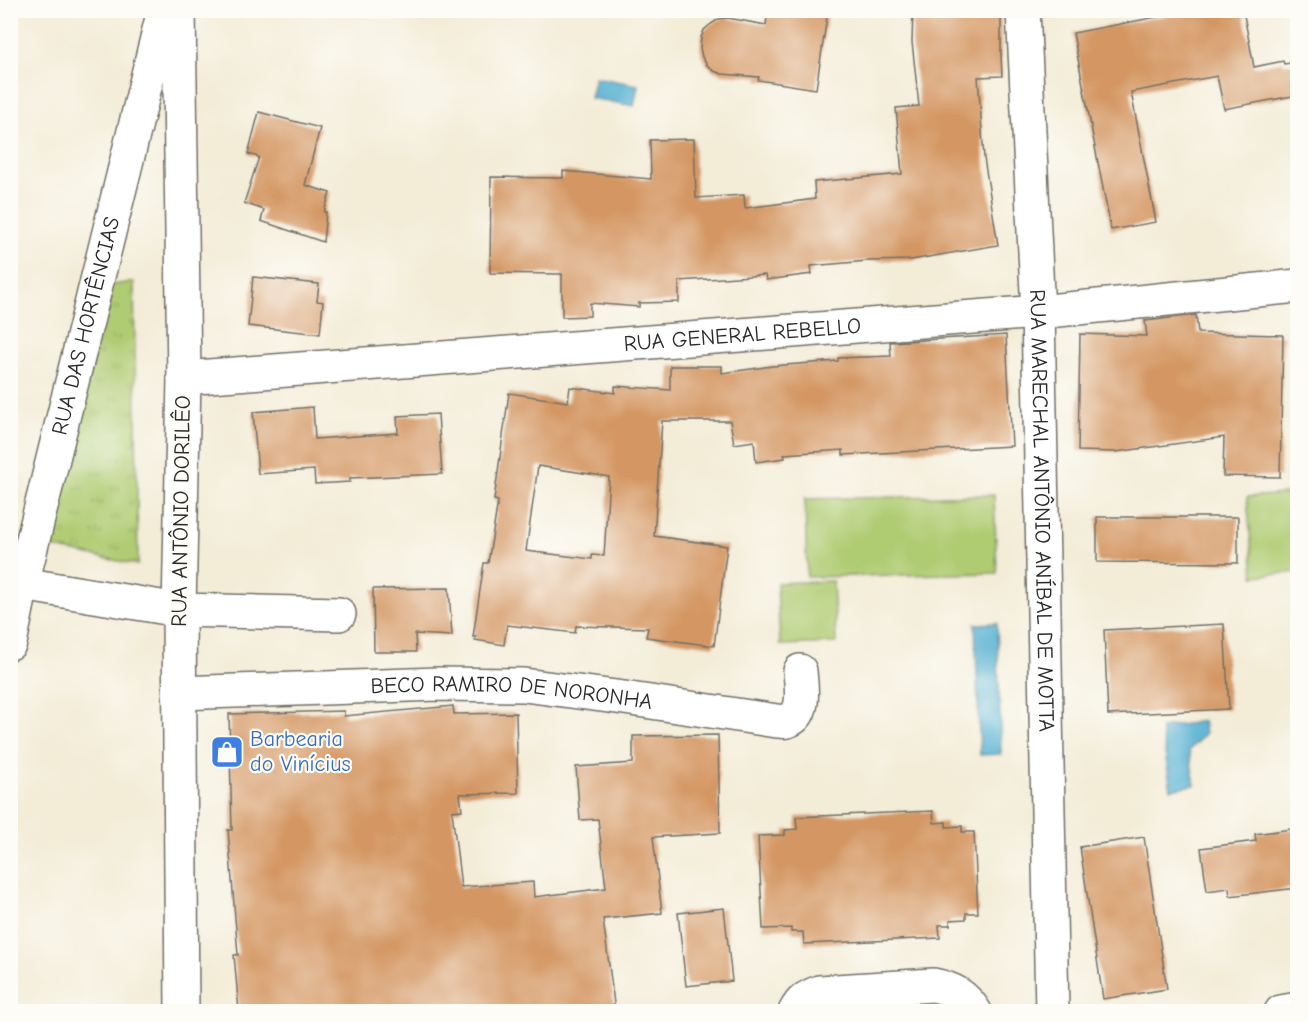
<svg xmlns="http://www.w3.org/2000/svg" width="1308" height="1022" font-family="'Comic Neue',sans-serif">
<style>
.park{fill:url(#park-tufts);stroke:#6e7c4f;stroke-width:1.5}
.pitch{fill:#b0cc73;stroke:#6e7c4f;stroke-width:1.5}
.water{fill:#54b0d2;stroke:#406e7e;stroke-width:1.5}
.building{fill:#d49764;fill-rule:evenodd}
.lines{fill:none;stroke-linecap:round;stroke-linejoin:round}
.minor-casing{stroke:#716f67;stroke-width:36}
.minor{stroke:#fff;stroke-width:33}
.labels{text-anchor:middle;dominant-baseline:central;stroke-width:4.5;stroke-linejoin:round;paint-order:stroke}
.street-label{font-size:22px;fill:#2b2b2b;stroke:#fdfcf7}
.shop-label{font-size:22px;fill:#366cbe;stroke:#fdfcf7;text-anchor:start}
</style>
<defs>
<pattern id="park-tufts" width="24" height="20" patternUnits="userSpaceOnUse" patternTransform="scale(1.5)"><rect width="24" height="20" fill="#b0cc73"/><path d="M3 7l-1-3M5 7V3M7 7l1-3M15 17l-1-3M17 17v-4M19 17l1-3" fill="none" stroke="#98af64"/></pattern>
</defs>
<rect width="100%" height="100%" fill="#fdfcf7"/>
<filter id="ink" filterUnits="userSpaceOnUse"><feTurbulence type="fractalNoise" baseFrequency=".0167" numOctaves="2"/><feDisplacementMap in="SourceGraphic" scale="12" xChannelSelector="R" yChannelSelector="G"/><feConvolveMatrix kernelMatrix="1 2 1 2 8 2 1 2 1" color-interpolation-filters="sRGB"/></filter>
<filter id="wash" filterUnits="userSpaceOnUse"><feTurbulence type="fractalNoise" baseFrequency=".008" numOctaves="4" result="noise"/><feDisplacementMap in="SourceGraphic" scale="24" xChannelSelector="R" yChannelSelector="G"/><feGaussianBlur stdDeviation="1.35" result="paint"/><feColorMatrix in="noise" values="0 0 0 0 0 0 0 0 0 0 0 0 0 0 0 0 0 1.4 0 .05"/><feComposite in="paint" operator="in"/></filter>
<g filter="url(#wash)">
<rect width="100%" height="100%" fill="#f3ecd7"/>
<path class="park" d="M 134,282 L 138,565 L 45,546 L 95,287 Z"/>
<path class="pitch" d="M 1297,493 L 1297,572 L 1254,576 L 1247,497 Z
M 994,495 L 997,573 L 807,577 L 805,499 Z
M 833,581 L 836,643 L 780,645 L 777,583 Z"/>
<path class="water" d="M 595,77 L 638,85 L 634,106 L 590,98 Z
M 997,623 L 1001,754 L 980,755 L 975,624 Z
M 1203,721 L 1205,734 L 1189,750 L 1195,785 L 1171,789 L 1161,728 Z"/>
<g id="blocks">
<path class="building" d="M 768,10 L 828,10 L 816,89 L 758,80 L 759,77 L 722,74 L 714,71 L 707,65 L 702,57 L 700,48 L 701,38 L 704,30 L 711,24 L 719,19 L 728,18 L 766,25 Z
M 913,10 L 1001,10 L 1001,56 L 1002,76 L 978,77 L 984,158 L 998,245 L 911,260 L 868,261 L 811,266 L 812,274 L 766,280 L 765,275 L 679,281 L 679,302 L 639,303 L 639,307 L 590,303 L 590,316 L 562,317 L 562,274 L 490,273 L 491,177 L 563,178 L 563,171 L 651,179 L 650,140 L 694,139 L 696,198 L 744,195 L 745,208 L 815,199 L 814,182 L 902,174 L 896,108 L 919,106 L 912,42 Z
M 1193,10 L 1243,10 L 1254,67 L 1283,61 L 1284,64 L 1298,62 L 1298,95 L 1224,109 L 1217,76 L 1131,92 L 1156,222 L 1111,230 L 1073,33 Z
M 259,112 L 320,128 L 305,185 L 330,193 L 324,212 L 326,212 L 323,242 L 261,221 L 264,210 L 244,203 L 259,157 L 248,154 Z
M 253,277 L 319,284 L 317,301 L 323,302 L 320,334 L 248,326 Z
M 1196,315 L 1198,333 L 1283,335 L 1280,477 L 1223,476 L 1224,437 L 1116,452 L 1078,451 L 1080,334 L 1147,336 L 1145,321 Z
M 1006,335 L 1012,446 L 843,455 L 843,450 L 784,454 L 785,458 L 756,462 L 754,441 L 734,444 L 730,421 L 662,421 L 654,536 L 727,546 L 714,646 L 646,637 L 648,628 L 576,626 L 575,633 L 507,625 L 504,645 L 475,640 L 476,637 L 473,637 L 484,563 L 488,563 L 498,501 L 494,500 L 509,393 L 568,402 L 570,387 L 615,393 L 615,386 L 670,390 L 670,366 L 722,366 L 722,373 L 772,366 L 838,361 L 838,358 L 891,356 L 890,342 ZM 538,466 L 609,477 L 604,556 L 592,555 L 592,559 L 526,551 Z
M 313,407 L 315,439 L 398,433 L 397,416 L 438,414 L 442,474 L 350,478 L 350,482 L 315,484 L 314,470 L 258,474 L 253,412 Z
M 1097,517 L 1238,517 L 1238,563 L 1097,562 Z
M 449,588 L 452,636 L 415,634 L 416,652 L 374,652 L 373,589 Z
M 1224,624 L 1229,709 L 1108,715 L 1104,630 Z
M 453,706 L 454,714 L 516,713 L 518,793 L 460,794 L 462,810 L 452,811 L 461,887 L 533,882 L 534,897 L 606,888 L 598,819 L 580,820 L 576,767 L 633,763 L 633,736 L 718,735 L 720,833 L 653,837 L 662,913 L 603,919 L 615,1011 L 239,1011 L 234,955 L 238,955 L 228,830 L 232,830 L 229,714 L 344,711 L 344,716 Z
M 933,811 L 934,823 L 946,822 L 946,827 L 962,826 L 962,832 L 974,832 L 978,913 L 966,913 L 966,919 L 950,920 L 950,925 L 939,925 L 940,938 L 804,944 L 803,932 L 791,932 L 791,928 L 763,929 L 758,836 L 785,835 L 785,830 L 797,829 L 796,817 Z
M 1298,828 L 1298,888 L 1230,896 L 1229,888 L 1207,891 L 1201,848 L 1256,841 L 1255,834 Z
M 1144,837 L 1167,989 L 1103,999 L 1080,847 Z
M 724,908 L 732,981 L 686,986 L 678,913 Z"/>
</g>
</g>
<g filter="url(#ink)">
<use href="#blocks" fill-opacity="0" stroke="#716f67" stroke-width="1.5"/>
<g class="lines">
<g class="minor-casing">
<g id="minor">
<path d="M 179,10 L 184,378 L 179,610 L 182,1012"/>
<path id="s1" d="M 1023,10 L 1038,312 L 1052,1012"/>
<path id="s2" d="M 184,378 L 1038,312 L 1298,286"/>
<path d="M 10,582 L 179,610 L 339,614"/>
<path id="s3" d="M 10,643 L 22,584 L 164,10"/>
<path id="s4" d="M 179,693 L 438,684 L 524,685 L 624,698 L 777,721 C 780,721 783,722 787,721 C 807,715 801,686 800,671"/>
<path d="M 795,1012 C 801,1000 807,997 819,992 L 933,985 C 953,989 964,995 975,1012"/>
<path d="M 1281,1012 L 1298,1009"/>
</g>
</g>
<use href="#minor" class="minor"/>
</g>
</g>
<defs>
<g id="shop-square" transform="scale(1.725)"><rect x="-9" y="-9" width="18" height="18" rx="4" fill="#3f7fe0" stroke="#fdfcf7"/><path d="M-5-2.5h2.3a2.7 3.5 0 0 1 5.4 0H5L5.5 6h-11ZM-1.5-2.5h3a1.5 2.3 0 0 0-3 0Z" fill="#fff"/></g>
</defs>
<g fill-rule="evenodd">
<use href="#shop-square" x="227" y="752"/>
</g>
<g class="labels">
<g class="street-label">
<text stroke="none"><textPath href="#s3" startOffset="326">RUA DAS HORTÊNCIAS</textPath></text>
<text stroke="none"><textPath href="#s2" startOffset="560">RUA GENERAL REBELLO</textPath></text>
<text transform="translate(181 511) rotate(-89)">RUA ANTÔNIO DORILÊO</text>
<text stroke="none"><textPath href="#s1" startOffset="501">RUA MARECHAL ANTÔNIO ANÍBAL DE MOTTA</textPath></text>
<text stroke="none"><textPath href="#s4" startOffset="333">BECO RAMIRO DE NORONHA</textPath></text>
</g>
<g class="shop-label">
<text x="250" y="739">Barbearia<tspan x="250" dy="25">do Vinícius</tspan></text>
</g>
</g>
<rect width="1308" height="1022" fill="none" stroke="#fdfcf7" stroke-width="36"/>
</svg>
